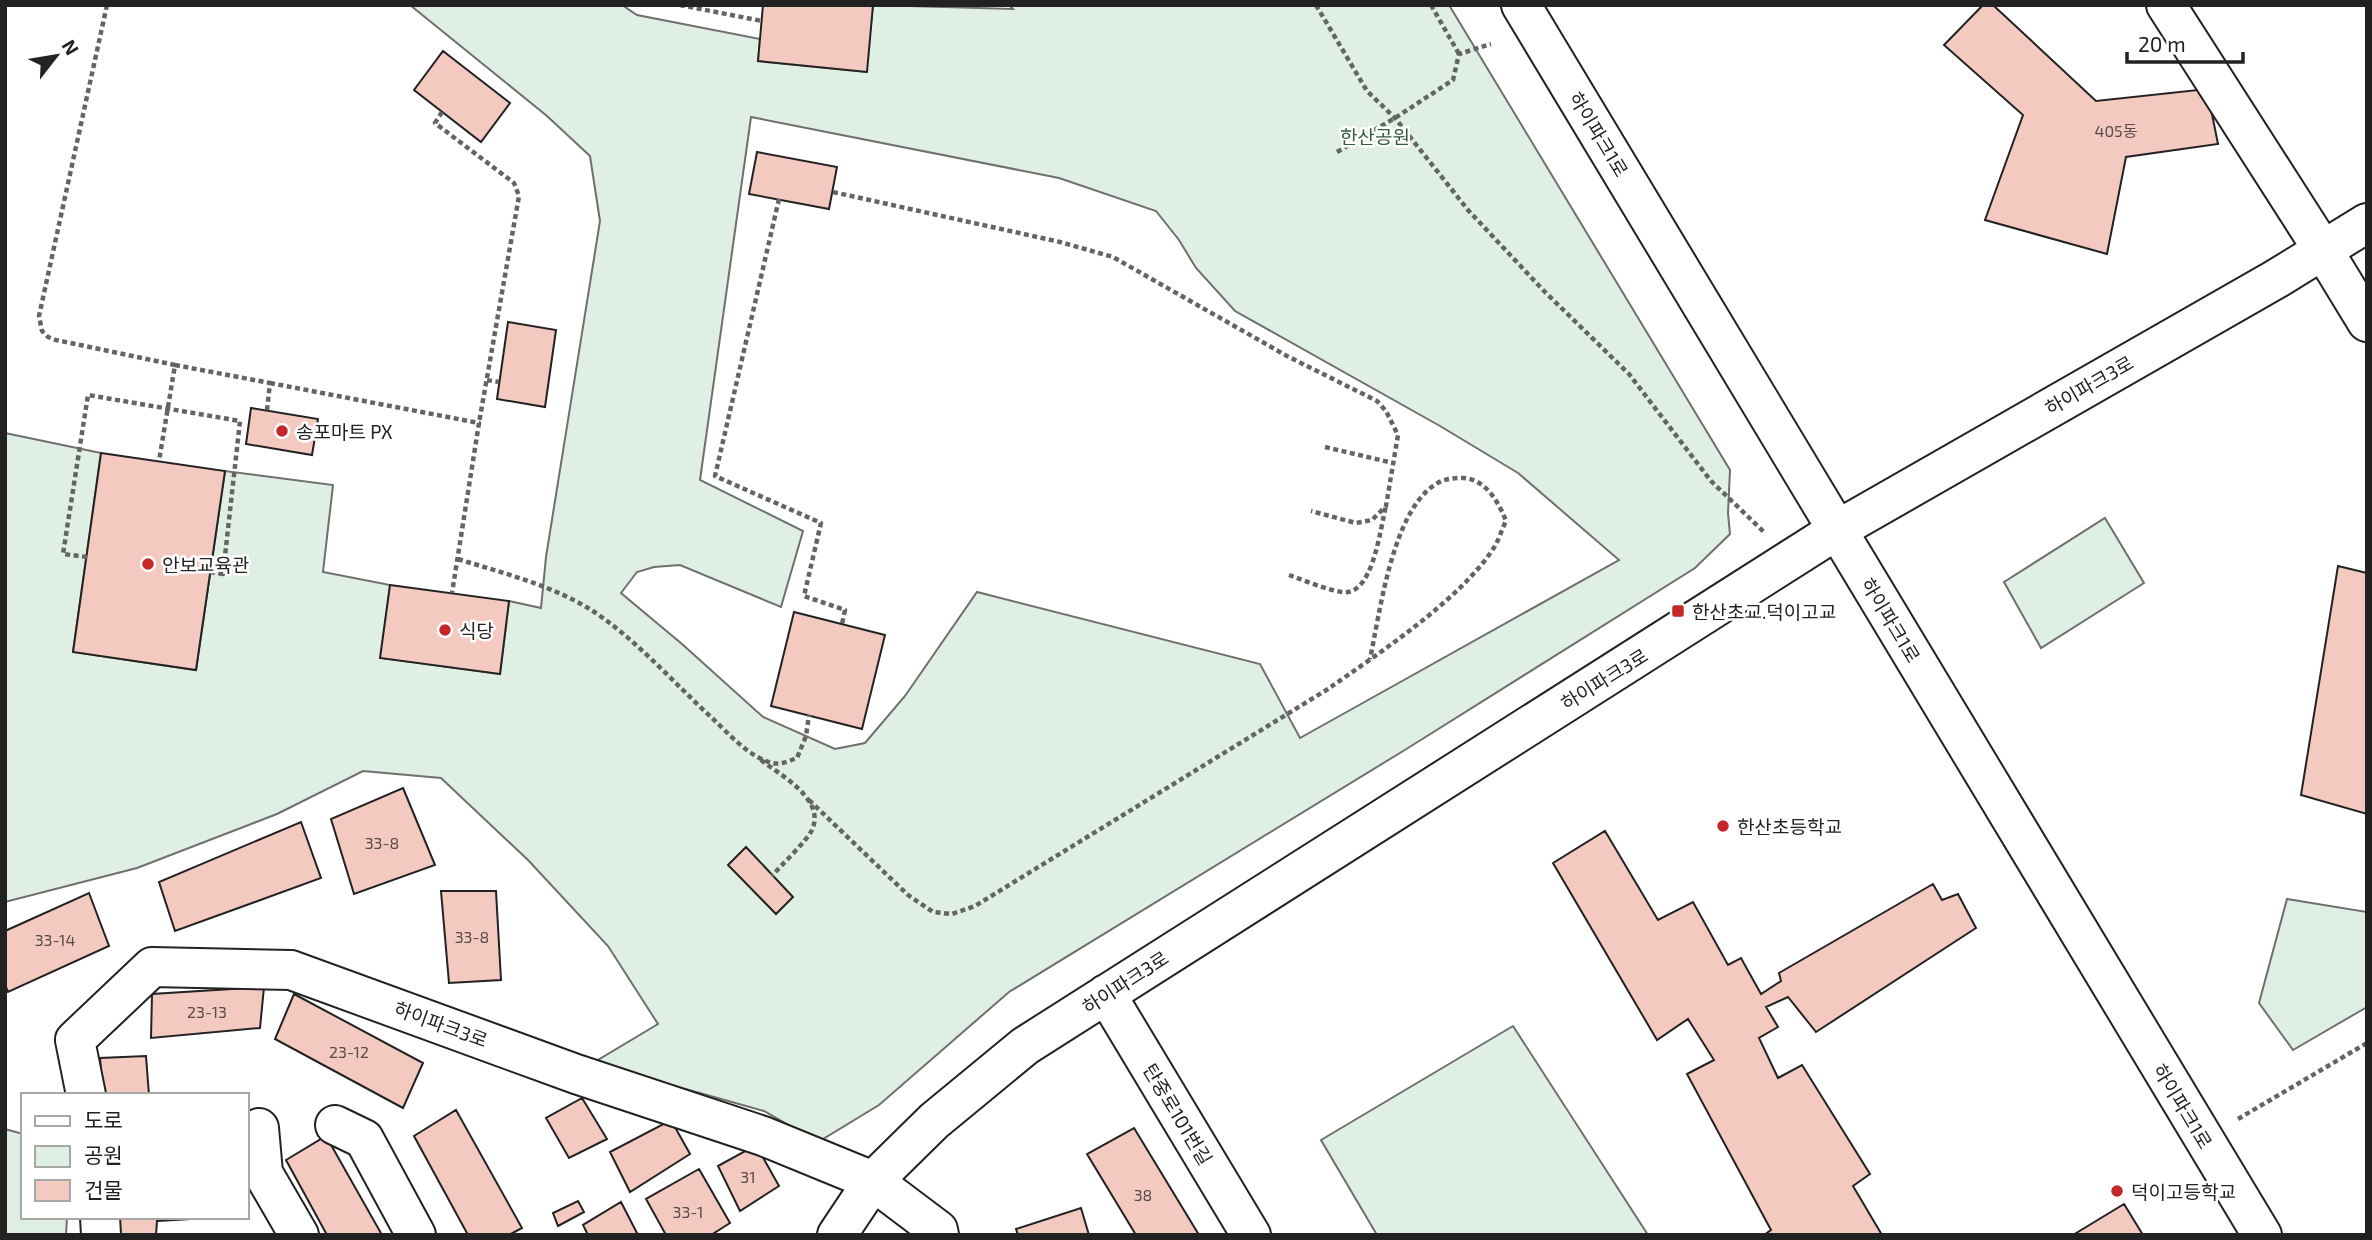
<svg xmlns="http://www.w3.org/2000/svg" width="2372" height="1240" font-family="'Exo 2','Noto Sans KR',sans-serif">
<style>
.green{fill:#e0efe3;stroke:#6f6f6f;stroke-width:2;fill-rule:evenodd}
.building{fill:#f3c9c0;stroke:#222;stroke-width:2}
.lines{fill:none;stroke-linecap:round;stroke-linejoin:round}
.minor-casing{stroke:#222;stroke-width:42}
.path{stroke:#646464;stroke-width:4.5;stroke-dasharray:5 3.5;stroke-linecap:butt}
.minor{stroke:#fff;stroke-width:38}
.poi-dot{fill:#c62828;stroke:#fff;stroke-width:2.5}
.labels{text-anchor:middle;dominant-baseline:central;stroke-width:5;stroke-linejoin:round;paint-order:stroke}
.number-label{font-size:16px;fill:#564c4a}
.street-label{font-size:19px;fill:#222;stroke:#fff}
.park-label{font-size:19px;fill:#2f5e38;stroke:#fff}
.poi-label{font-size:19px;fill:#222;stroke:#fff;text-anchor:start}
</style>
<rect width="100%" height="100%" fill="#fff"/>
<path class="green" d="M 410,5 L 622,5 L 637,15 L 760,39 L 758,61 L 866,72 L 873,5 L 1013,9 L 1009,5 L 1449,5 L 1730,470 L 1728,513 L 1730,534 L 1695,568 L 1408,748 L 1009,992 L 879,1105 L 818,1142 L 764,1111 L 593,1063 L 658,1024 L 608,946 L 528,860 L 441,778 L 363,771 L 277,814 L 137,868 L 5,902 L 5,433 L 101,453 L 73,652 L 196,670 L 225,471 L 333,485 L 323,572 L 390,585 L 381,658 L 500,674 L 509,601 L 541,608 L 546,557 L 600,221 L 590,156 L 547,116 ZM 751,117 L 1059,178 L 1156,211 L 1179,240 L 1196,268 L 1235,311 L 1440,426 L 1518,473 L 1619,560 L 1300,738 L 1260,664 L 977,592 L 905,696 L 865,743 L 835,749 L 763,717 L 682,644 L 621,593 L 637,572 L 654,567 L 680,565 L 781,607 L 803,531 L 700,480 Z
M 2105,518 L 2144,583 L 2041,648 L 2004,582 Z
M 2287,899 L 2367,912 L 2367,1007 L 2293,1050 L 2259,1003 Z
M 1513,1026 L 1648,1235 L 1377,1235 L 1321,1140 Z
M 5,1129 L 23,1134 L 23,1217 L 67,1217 L 66,1235 L 5,1235 Z"/>
<path class="building" d="M 763,5 L 873,5 L 867,72 L 758,61 Z
M 1983,5 L 1993,5 L 2096,101 L 2207,89 L 2218,144 L 2126,157 L 2107,254 L 1985,220 L 2023,115 L 1944,45 Z
M 443,51 L 510,103 L 481,142 L 414,90 Z
M 757,152 L 837,167 L 829,209 L 749,194 Z
M 508,322 L 556,330 L 545,407 L 497,399 Z
M 251,408 L 318,419 L 312,455 L 246,444 Z
M 101,453 L 225,471 L 196,670 L 73,652 Z
M 2338,566 L 2367,573 L 2367,814 L 2301,795 Z
M 390,585 L 509,601 L 500,674 L 380,658 Z
M 794,612 L 885,635 L 862,729 L 771,706 Z
M 403,788 L 435,865 L 354,894 L 331,819 Z
M 301,822 L 321,878 L 175,931 L 159,882 Z
M 1605,831 L 1658,920 L 1693,902 L 1728,965 L 1741,958 L 1761,994 L 1781,981 L 1779,973 L 1933,884 L 1942,900 L 1958,894 L 1976,928 L 1816,1032 L 1788,997 L 1766,1007 L 1778,1027 L 1759,1038 L 1778,1078 L 1802,1065 L 1870,1174 L 1853,1186 L 1882,1235 L 1764,1235 L 1771,1230 L 1687,1074 L 1714,1060 L 1688,1019 L 1657,1040 L 1553,863 Z
M 746,847 L 793,897 L 776,914 L 728,865 Z
M 441,891 L 496,891 L 501,980 L 449,983 Z
M 89,893 L 109,946 L 8,992 L 5,985 L 5,931 Z
M 264,987 L 260,1028 L 151,1038 L 152,994 Z
M 294,994 L 423,1063 L 403,1108 L 275,1039 Z
M 146,1056 L 149,1095 L 103,1095 L 100,1058 Z
M 582,1098 L 607,1139 L 569,1158 L 546,1118 Z
M 456,1110 L 522,1228 L 509,1235 L 468,1235 L 414,1136 Z
M 671,1120 L 690,1154 L 630,1192 L 610,1152 Z
M 1134,1128 L 1199,1235 L 1136,1235 L 1087,1154 Z
M 326,1136 L 382,1235 L 327,1235 L 286,1160 Z
M 756,1145 L 779,1186 L 740,1211 L 718,1166 Z
M 699,1169 L 730,1223 L 711,1235 L 666,1235 L 646,1199 Z
M 578,1201 L 584,1212 L 558,1226 L 553,1213 Z
M 621,1202 L 638,1235 L 588,1235 L 583,1225 Z
M 2124,1204 L 2143,1235 L 2073,1235 Z
M 1081,1208 L 1089,1235 L 1018,1235 L 1016,1229 Z
M 116,1217 L 226,1217 L 157,1221 L 156,1235 L 115,1235 Z"/>
<g class="lines">
<g class="minor-casing">
<path id="minor" d="M 1521,5 L 2262,1235
M 2166,5 L 2323,250 L 2367,322
M 1106,994 L 1251,1235
M 86,1095 L 75,1040 L 152,967 L 291,970 L 576,1074 L 763,1136 L 873,1181 L 938,1230 L 939,1235
M 335,1125 L 364,1139 L 416,1235
M 259,1128 L 263,1173 L 299,1235
M 100,1217 L 101,1235
M 837,1235 L 873,1181 L 934,1121 L 1025,1046 L 1837,530 L 2276,279 L 2367,223"/>
</g>
<path class="path" d="M 107,5 L 39,316 L 42,331 L 48,337 L 56,340 L 175,365 L 159,461
M 680,5 L 762,21
M 1316,5 L 1367,91 L 1395,118 L 1468,210 L 1544,291 L 1629,374 L 1711,481 L 1765,533
M 1431,5 L 1459,54
M 442,112 L 435,123 L 514,183 L 519,196 L 479,423
M 1337,152 L 1395,118 L 1453,80 L 1459,54 L 1491,44
M 833,192 L 1060,242 L 1113,257 L 1287,356 L 1377,401 L 1386,411 L 1398,435 L 1386,506 L 1372,520 L 1356,523 L 1311,511
M 779,199 L 715,476 L 821,523 L 804,596 L 845,610 L 842,624
M 175,365 L 270,383 L 267,410
M 487,380 L 499,382
M 270,383 L 479,423 L 452,593
M 1325,447 L 1393,463
M 87,557 L 63,554 L 88,395 L 240,421 L 223,574 L 210,572
M 458,559 C 502,573 548,584 588,608 C 632,635 674,683 712,718 C 729,734 749,757 772,763 C 781,765 789,761 797,758 L 806,736 L 809,715
M 1289,575 C 1306,581 1324,589 1342,592 C 1373,597 1380,529 1386,506
M 761,760 C 780,775 826,799 812,830 C 806,842 782,864 772,876
M 809,800 L 908,895 L 933,912 L 952,914 L 975,906 L 1328,689 C 1379,653 1462,599 1495,546 C 1499,539 1502,529 1506,521 C 1499,503 1486,479 1463,478 C 1452,478 1442,479 1433,486 C 1392,515 1380,612 1370,659
M 2238,1119 L 2367,1043"/>
<use href="#minor" class="minor"/>
</g>
<g class="poi-dot">
<circle cx="282" cy="431" r="7"/>
<circle cx="148" cy="564" r="7"/>
<rect x="1671" y="604" width="14" height="14" rx="3.5"/>
<circle cx="445" cy="630" r="7"/>
<circle cx="1723" cy="826" r="7"/>
<circle cx="2117" cy="1191" r="7"/>
</g>
<g class="labels">
<g class="number-label">
<text x="2116" y="130">405동</text>
<text x="382" y="842">33-8</text>
<text x="472" y="936">33-8</text>
<text x="55" y="939">33-14</text>
<text x="207" y="1011">23-13</text>
<text x="349" y="1051">23-12</text>
<text x="748" y="1176">31</text>
<text x="1143" y="1194">38</text>
<text x="688" y="1211">33-1</text>
</g>
<g class="street-label">
<text transform="translate(1599 134) rotate(59)">하이파크1로</text>
<text transform="translate(2089 385) rotate(-30)">하이파크3로</text>
<text transform="translate(1891 620) rotate(59)">하이파크1로</text>
<text transform="translate(1604 679) rotate(-32)">하이파크3로</text>
<text transform="translate(1125 982) rotate(-33)">하이파크3로</text>
<text transform="translate(441 1024) rotate(20)">하이파크3로</text>
<text transform="translate(2183 1106) rotate(59)">하이파크1로</text>
<text transform="translate(1178 1114) rotate(59)">탄중로101번길</text>
</g>
<g class="park-label">
<text x="1375" y="136">한산공원</text>
</g>
<g class="poi-label">
<text x="296" y="431">송포마트 PX</text>
<text x="162" y="564">안보교육관</text>
<text x="1692" y="611">한산초교.덕이고교</text>
<text x="459" y="630">식당</text>
<text x="1737" y="826">한산초등학교</text>
<text x="2131" y="1191">덕이고등학교</text>
</g>
</g>
<rect width="2372" height="1240" fill="none" stroke="#222222" stroke-width="14"/>
<rect x="21" y="1093" width="228" height="126" fill="#ffffff" stroke="#a7a7a7" stroke-width="2"/>
<rect x="35" y="1116" width="35" height="10" fill="#ffffff" stroke="#a7a7a7" stroke-width="2"/>
<text x="84" y="1128" font-size="21" fill="#222222">도로</text>
<rect x="35" y="1146" width="35" height="21" fill="#e0efe3" stroke="#a7a7a7" stroke-width="2"/>
<text x="84" y="1163" font-size="21" fill="#222222">공원</text>
<rect x="35" y="1180" width="35" height="21" fill="#f3c9c0" stroke="#a7a7a7" stroke-width="2"/>
<text x="84" y="1198" font-size="21" fill="#222222">건물</text>
<g transform="translate(56 56) rotate(59)" stroke="#ffffff" stroke-width="5" paint-order="stroke">
<path d="M0-5L12 26L0 18L-12 26Z" fill="#222222"/>
<text y="-10" font-size="19" font-weight="bold" text-anchor="middle" fill="#222222">N</text>
</g>
<path d="M2127 52v10h116v-10" fill="none" stroke="#222222" stroke-width="3.5"/>
<text x="2138" y="52" font-size="21" fill="#222222" stroke="#ffffff" stroke-width="5" paint-order="stroke">20 m</text>
</svg>
